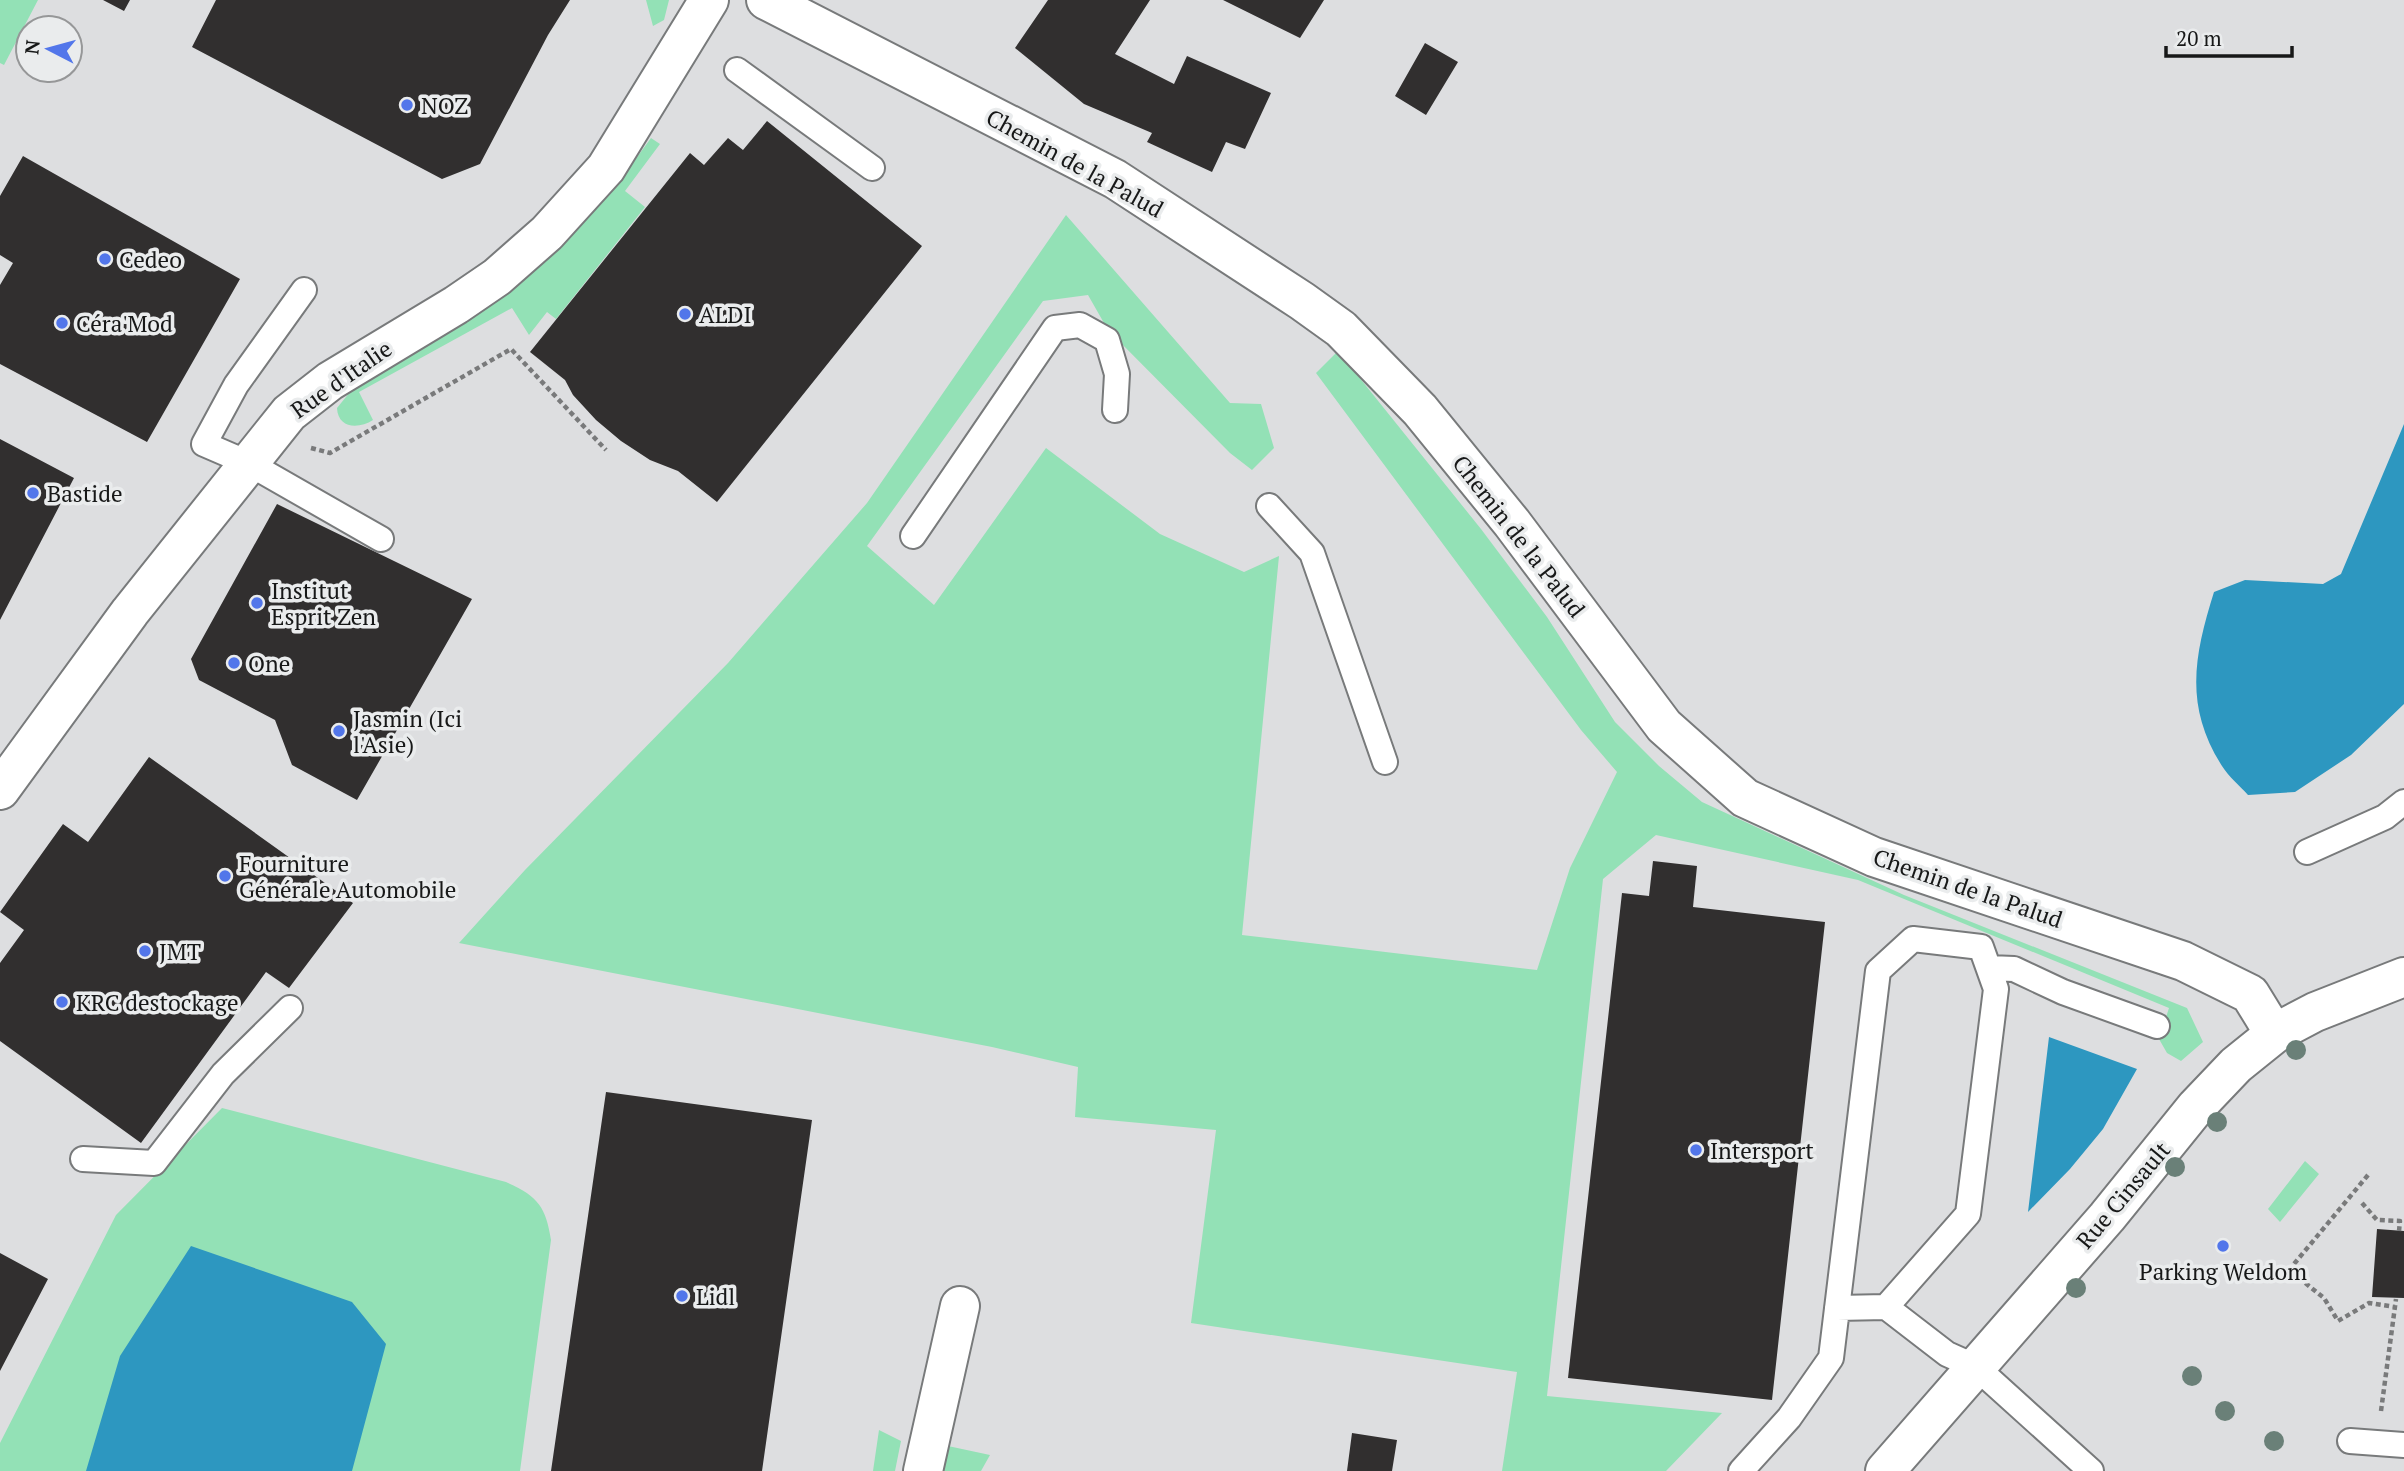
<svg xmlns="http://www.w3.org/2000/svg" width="2404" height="1471" font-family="'PT Serif',serif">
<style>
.green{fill:#93e1b6}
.water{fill:#2d97c0}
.building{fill:#312f2f}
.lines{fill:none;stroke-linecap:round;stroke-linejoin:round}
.lane-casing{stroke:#787a7b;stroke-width:28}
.street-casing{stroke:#787a7b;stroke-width:42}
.path{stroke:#797a7b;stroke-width:4.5;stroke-dasharray:5 3.5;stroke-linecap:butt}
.lane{stroke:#fff;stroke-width:24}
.street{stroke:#fff;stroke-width:38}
.tree{fill:#6a8078}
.poi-dot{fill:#5276ea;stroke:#eaeced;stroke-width:2.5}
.labels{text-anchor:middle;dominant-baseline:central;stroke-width:7;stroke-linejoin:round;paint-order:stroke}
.poi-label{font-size:23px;fill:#171818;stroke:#eaeced;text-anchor:start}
.street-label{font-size:23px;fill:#171818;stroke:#eaeced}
</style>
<rect width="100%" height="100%" fill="#dddee0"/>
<path class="green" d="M 0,0 L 38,0 L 4,65 L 0,63 Z
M 646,0 L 669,0 L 664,20 L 653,26 Z
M 651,138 L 660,144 L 625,191 L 645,207 L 556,319 L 547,312 L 529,335 L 512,308 L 359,392 L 373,420 C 359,429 338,429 337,408 L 350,392 L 365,379 L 468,321 L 496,301 L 537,266 L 610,194 Z
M 1066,215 L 1230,403 L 1261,404 L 1274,448 L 1252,470 L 1230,453 L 1108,330 L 1088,295 L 1043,301 L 867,546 L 934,605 L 1046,448 L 1160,534 L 1244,572 L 1279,556 L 1242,935 L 1537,970 L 1570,868 L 1617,772 L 1581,730 L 1316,373 L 1338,351 L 1481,529 L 1547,617 L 1615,722 L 1659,766 L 1702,802 L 1904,895 L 2187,1008 L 2203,1042 L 2181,1061 L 2167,1053 L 2159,1039 L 2169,1008 L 1858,880 L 1656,835 L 1603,879 L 1547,1396 L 1722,1413 L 1666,1471 L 1502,1471 L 1517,1372 L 1191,1323 L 1216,1130 L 1075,1117 L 1078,1067 L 992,1047 L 459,943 L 525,870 L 728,663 L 867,503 Z
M 222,1108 L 506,1182 C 538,1196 546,1207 551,1240 L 520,1471 L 0,1471 L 0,1443 L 116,1215 Z
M 2305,1161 L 2319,1174 L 2280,1222 L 2268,1209 Z
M 879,1430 L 901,1441 L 895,1471 L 873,1471 Z
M 948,1446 L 990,1455 L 981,1471 L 944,1471 Z"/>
<path class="water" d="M 2404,424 L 2404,704 L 2351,755 L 2295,792 L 2248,795 C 2240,786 2229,777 2222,766 C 2184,706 2194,656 2214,592 L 2245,580 L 2323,584 L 2341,574 Z
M 2049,1037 L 2137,1069 L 2103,1129 L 2070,1169 L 2028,1212 Z
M 191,1246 L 352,1302 L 386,1344 L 352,1471 L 86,1471 L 120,1356 Z"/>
<path class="building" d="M 103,0 L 130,0 L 124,11 Z
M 216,0 L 570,0 L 548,35 L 480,164 L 442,179 L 192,47 Z
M 1048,0 L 1150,0 L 1115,54 L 1174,84 L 1187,56 L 1271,93 L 1245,149 L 1226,142 L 1212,172 L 1147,142 L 1152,133 L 1084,104 L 1015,48 Z
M 1223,0 L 1324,0 L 1300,38 Z
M 1425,43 L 1458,62 L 1426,115 L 1395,96 Z
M 767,121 L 922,246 L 717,502 L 678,471 L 650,460 L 621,441 L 596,420 L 573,395 L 565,380 L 530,352 L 690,153 L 704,165 L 728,138 L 743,150 Z
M 23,156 L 240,279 L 147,442 L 0,364 L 0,285 L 13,263 L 0,255 L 0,196 Z
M 0,439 L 74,478 L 0,620 Z
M 277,504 L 472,599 L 357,800 L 292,765 L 275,720 L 199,680 L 191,659 Z
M 149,757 L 353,903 L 289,988 L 266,972 L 141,1143 L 0,1041 L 0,963 L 24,930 L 0,912 L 63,824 L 88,842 Z
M 1653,861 L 1697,866 L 1693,907 L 1825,922 L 1772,1400 L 1568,1378 L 1622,893 L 1649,896 Z
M 606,1092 L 812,1120 L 762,1471 L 551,1471 Z
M 2377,1229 L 2404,1231 L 2404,1298 L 2372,1297 Z
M 0,1253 L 48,1279 L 0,1371 Z
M 1352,1433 L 1397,1440 L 1392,1471 L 1347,1471 Z"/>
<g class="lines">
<g class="lane-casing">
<path id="lane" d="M 737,70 L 872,168
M 304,290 L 236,385 L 204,444 L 248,463 L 381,539
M 1269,506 L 1312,553 L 1385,762
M 913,536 L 1055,328 L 1080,325 L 1107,340 L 1117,374 L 1115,410
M 2307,852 L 2385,817 L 2404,802
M 1989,968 L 2014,969 L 2063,992 L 2157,1026
M 83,1159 L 154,1163 L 223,1074 L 290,1008
M 1837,1308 L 1886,1307
M 2350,1441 L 2404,1445
M 1741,1471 L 1789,1418 L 1831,1358 L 1878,971 L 1913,939 L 1981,947 L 1996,989 L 1968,1214 L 1886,1307 L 1947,1354 L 1976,1367 L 2091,1471"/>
</g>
<g class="street-casing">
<path id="street" d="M 766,0 L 1115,179 L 1302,301 L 1341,329 L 1420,410 L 1512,523 L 1664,726 L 1745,798 L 1874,857 L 2183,961 L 2250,994 L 2266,1020 L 2277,1032
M 0,790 L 130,612 L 289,413 L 330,381 L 456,305 L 497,277 L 547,233 L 606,168 L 709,0
M 923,1471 L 960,1306
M 1885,1471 L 2107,1217 L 2196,1107 L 2236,1065 L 2277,1032 L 2315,1012 L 2404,977"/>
</g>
<path class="path" d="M 311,448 L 330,453 L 511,349 L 606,450
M 2368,1175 L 2289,1270 L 2324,1298 L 2338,1321 L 2369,1303 L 2395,1307
M 2362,1203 L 2377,1220 L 2400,1221 L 2399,1231
M 2381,1411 L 2396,1299"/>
<use href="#lane" class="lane"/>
<use href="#street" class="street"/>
</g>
<g class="tree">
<circle cx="2296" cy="1050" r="10"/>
<circle cx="2217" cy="1122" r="10"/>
<circle cx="2175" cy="1167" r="10"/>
<circle cx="2076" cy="1288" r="10"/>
<circle cx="2192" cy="1376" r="10"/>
<circle cx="2225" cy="1411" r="10"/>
<circle cx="2274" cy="1441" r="10"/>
</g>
<g class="poi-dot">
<circle cx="407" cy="105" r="7"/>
<circle cx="105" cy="259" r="7"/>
<circle cx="685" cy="314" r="7"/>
<circle cx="62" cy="323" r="7"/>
<circle cx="33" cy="493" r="7"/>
<circle cx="257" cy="603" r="7"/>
<circle cx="234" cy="663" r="7"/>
<circle cx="339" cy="731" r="7"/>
<circle cx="225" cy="876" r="7"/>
<circle cx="145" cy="951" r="7"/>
<circle cx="62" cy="1002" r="7"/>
<circle cx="1696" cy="1150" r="7"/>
<circle cx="2223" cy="1246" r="7"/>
<circle cx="682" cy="1296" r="7"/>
</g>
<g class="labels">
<g class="poi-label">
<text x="421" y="105">NOZ</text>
<text x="119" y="259">Cedeo</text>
<text x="699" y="314">ALDI</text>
<text x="76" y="323">Céra'Mod</text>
<text x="47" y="493">Bastide</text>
<text x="271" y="590">Institut<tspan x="271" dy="26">Esprit Zen</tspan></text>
<text x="248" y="663">One</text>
<text x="353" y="718">Jasmin (Ici<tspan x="353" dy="26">l'Asie)</tspan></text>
<text x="239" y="863">Fourniture<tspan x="239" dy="26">Générale Automobile</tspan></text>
<text x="159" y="951">JMT</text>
<text x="76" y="1002">KRC destockage</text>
<text x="1710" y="1150">Intersport</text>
<text x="2223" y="1271" text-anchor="middle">Parking Weldom</text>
<text x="696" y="1296">Lidl</text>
</g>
<g class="street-label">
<text transform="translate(1075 163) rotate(29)">Chemin de la Palud</text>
<text transform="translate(341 379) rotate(-35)">Rue d'Italie</text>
<text transform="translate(1519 536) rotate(52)">Chemin de la Palud</text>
<text transform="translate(1968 888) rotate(19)">Chemin de la Palud</text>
<text transform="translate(2123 1195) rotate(-50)">Rue Cinsault</text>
</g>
</g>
<g transform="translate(49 49) rotate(276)"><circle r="33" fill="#eaeced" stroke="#969798" stroke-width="2"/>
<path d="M0-5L12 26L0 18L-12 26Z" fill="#5276ea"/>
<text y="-10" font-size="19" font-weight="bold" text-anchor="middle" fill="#171818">N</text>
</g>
<path d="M2166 46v10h126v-10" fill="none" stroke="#171818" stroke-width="3.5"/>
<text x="2176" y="46" font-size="21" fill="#171818" stroke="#eaeced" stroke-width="5" paint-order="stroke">20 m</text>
</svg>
